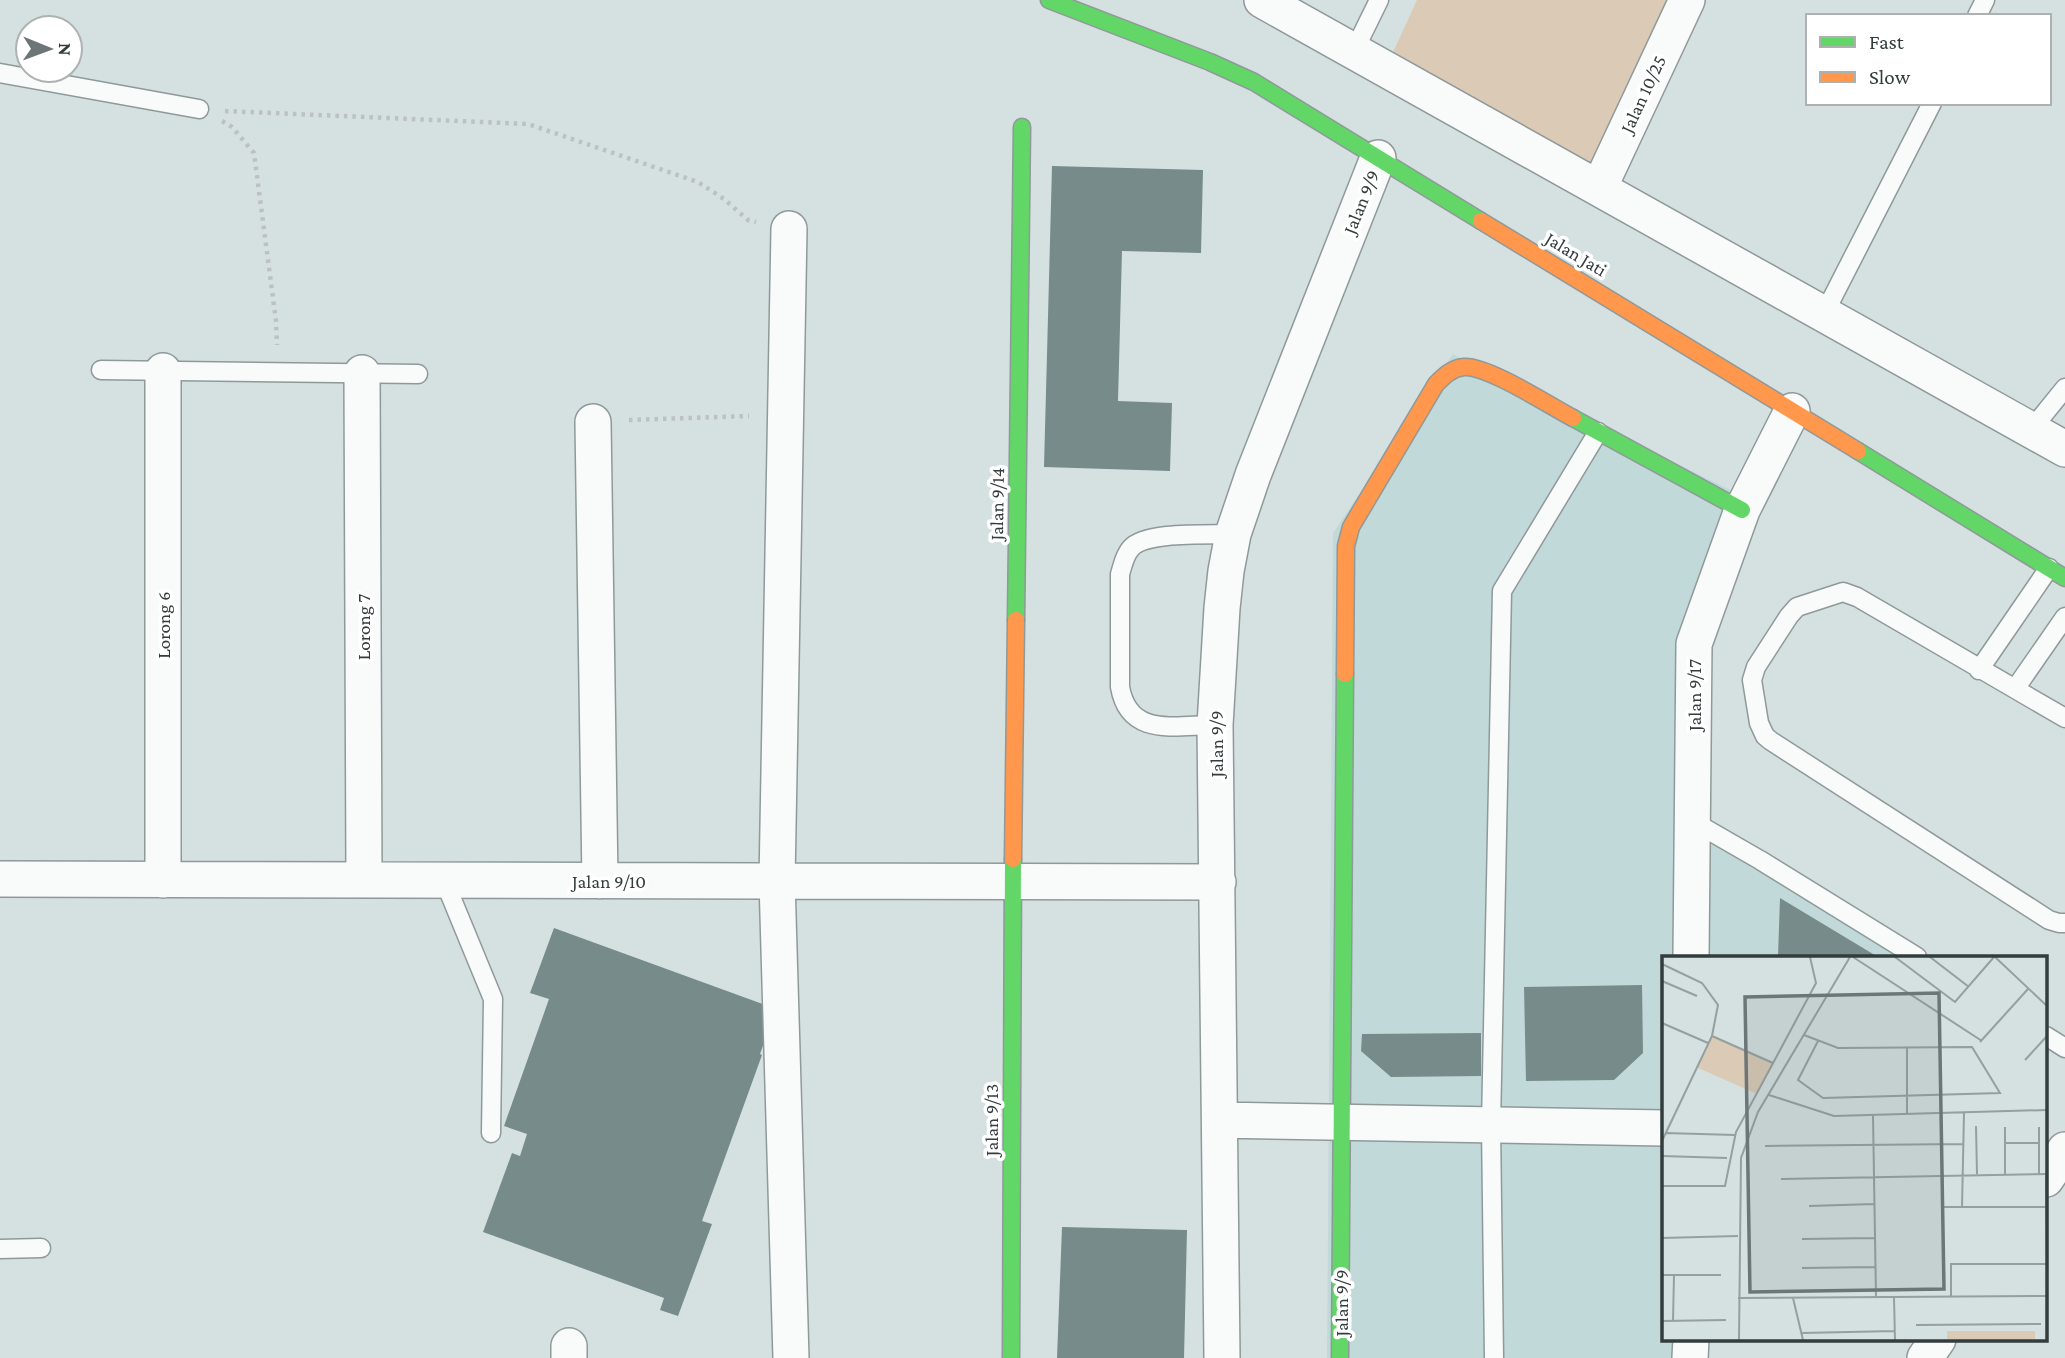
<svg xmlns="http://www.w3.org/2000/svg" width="2065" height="1358" font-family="'Crimson Pro',serif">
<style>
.built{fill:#c1d9d9}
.green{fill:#dacab6}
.building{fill:#778b8b}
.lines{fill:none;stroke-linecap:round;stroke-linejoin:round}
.lane-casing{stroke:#8f9999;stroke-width:21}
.street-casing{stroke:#8f9999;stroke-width:38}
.fast-casing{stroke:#8f9999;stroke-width:19}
.slow-casing{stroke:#8f9999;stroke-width:19}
.path{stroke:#bcc1c1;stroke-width:4.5;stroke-dasharray:3.5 5;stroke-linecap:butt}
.lane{stroke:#f9fafa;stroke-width:18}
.street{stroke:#f9fafa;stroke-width:35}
.fast{stroke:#63d668;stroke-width:16}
.slow{stroke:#ff974d;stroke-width:16}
.labels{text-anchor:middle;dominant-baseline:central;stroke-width:7;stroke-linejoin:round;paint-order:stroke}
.street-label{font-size:19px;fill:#333d3d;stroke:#fff}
.inset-road{fill:none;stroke:#949f9f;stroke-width:2}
.view{fill:#6c7676;fill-opacity:0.15;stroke:#6c7676;stroke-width:3.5}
.inset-edge{fill:none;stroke:#333d3d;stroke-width:3.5}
</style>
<rect width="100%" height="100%" fill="#d5e1e1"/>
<path class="built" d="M 1453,354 L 1761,505 L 1709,643 L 1707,839 L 1903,957 L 1664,957 L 1664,1339 L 1704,1339 L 1704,1358 L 1327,1358 L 1333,533 Z"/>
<path class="green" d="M 1417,0 L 1687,0 L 1599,188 L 1383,74 Z"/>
<path class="building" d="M 1052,166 L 1203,170 L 1201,253 L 1122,251 L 1118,401 L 1172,403 L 1170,471 L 1044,467 Z
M 1780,898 L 1878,957 L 1778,957 Z
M 554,928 L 776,1009 L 760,1054 L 762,1055 L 702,1221 L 712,1224 L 678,1316 L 660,1310 L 664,1298 L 483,1232 L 512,1153 L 520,1156 L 527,1134 L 504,1126 L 549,999 L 530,993 Z
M 1642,985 L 1643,1053 L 1614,1080 L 1526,1081 L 1524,987 Z
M 1481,1033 L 1481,1076 L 1391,1077 L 1361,1051 L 1362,1034 Z
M 1062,1227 L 1187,1230 L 1184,1358 L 1057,1358 Z"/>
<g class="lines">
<g class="lane-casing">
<path id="lane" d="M 1977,16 L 1985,0
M 1354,51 L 1379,0
M 0,73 L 199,109
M 1824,314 L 1932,103
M 101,370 L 418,374
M 2031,430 L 2065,388
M 1979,670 L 2049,568
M 2015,689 L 2065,617
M 2065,718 L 1857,597 L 1843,592 L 1797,607 L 1789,616 L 1756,667 L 1752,680 L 1759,723 L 1765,736 L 1771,741 L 2049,920 L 2059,923 L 2065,923
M 1215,725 C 1175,725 1129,738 1120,687 L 1120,574 C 1123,565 1124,556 1131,548 C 1146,531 1209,535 1233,534
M 1694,822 L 1760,860 L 1917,957
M 444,880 L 493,999 L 491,1133
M 2046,1036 L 2065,1048
M 0,1249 L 41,1248
M 1494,1358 L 1491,1125 L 1502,591 L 1598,432"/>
</g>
<g class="street-casing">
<path id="street" d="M 1262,0 L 2065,449
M 1599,188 L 1687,0
M 789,229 L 777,881 L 791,1358
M 163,371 L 163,880
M 362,373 L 364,880
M 593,422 L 600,881
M 0,879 L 1218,882
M 1691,957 L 1694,644 L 1742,510 L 1792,411
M 1220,1120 L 1664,1128
M 2046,1179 L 2065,1150
M 569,1358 L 569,1346
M 1222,1358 L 1215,725 L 1222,608 L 1226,571 L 1233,534 L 1253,475 L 1378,158
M 1690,1358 L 1691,1339
M 1925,1358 L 1938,1339"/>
</g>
<g class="fast-casing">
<path id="fast" d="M 1049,0 L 1210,62 L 1254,82 L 1481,221
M 1573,418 L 1742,510
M 1858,451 L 2065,578
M 1016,620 L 1022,127
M 1011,1358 L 1013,859
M 1340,1358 L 1345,674"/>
</g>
<g class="slow-casing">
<path id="slow" d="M 1481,221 L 1858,451
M 1345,674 L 1346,546 L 1351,527 L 1436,384 C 1444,376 1452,368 1464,367 C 1487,365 1550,406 1573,418
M 1013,859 L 1016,620"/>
</g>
<path class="path" d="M 225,111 L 528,124 L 698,182 L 724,199 L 748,220 L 756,222
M 222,121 L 232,127 L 254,153 L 276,321 L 277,345
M 629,420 L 749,416"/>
<use href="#lane" class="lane"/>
<use href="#street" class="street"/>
<use href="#fast" class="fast"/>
<use href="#slow" class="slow"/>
</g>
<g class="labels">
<g class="street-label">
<text transform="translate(1643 94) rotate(-65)">Jalan 10/25</text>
<text transform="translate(1361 202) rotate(-68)">Jalan 9/9</text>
<text transform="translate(1576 254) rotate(31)">Jalan Jati</text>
<text transform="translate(997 504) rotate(-89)">Jalan 9/14</text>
<text transform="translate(163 625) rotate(-90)">Lorong 6</text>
<text transform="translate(363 627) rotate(-90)">Lorong 7</text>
<text transform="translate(1694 695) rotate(-90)">Jalan 9/17</text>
<text transform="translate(1216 744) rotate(-90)">Jalan 9/9</text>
<text x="609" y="881">Jalan 9/10</text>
<text transform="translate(991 1120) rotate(-90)">Jalan 9/13</text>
<text transform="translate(1341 1303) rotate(-90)">Jalan 9/9</text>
</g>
</g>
<g transform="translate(1662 956)">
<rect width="385" height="385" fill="#d5e1e1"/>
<path d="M 50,80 L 111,107 L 95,138 L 34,111 ZM 285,375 L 373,375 L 373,384 L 285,384 Z" fill="#dacab6"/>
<path class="inset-road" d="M 191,1 L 320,85M 233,1 L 293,46 L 332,1M 268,1 L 307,31M 333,1 L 385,50M 0,8 L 40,27 L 56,49 L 50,80 L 0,185M 0,25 L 35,40M 0,67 L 46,87M 142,79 L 176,92 L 310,91 L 338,137 L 161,142 L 136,124 L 156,85M 50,80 L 111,107M 318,86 L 366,33M 363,104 L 385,80M 107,139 L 172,160 L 385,154M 245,159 L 245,92M 211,160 L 214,341M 314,170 L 315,218M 377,171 L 377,218M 3,177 L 73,179M 343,187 L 377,187M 103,190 L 301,188M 0,200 L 65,202M 343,218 L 343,171M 384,218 L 385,298M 119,223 L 385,218M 0,230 L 63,230 L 74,176 L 154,27 L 148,1M 147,250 L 212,248M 279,251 L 385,251M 300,251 L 302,157M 0,282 L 76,280M 140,283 L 213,282M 140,312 L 213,311M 0,319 L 59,319M 289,340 L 289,308 L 385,308M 232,341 L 233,384M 76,342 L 385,340M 131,342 L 141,384M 0,365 L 64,364M 11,365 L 12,319M 254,369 L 379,368M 140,377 L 233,375M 77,384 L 79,202 L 96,156 L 188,1"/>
<path class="view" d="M 277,37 L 282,333 L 88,336 L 83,41 Z"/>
<rect width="385" height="385" class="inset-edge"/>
</g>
<rect x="1806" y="14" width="245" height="91" fill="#ffffff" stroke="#adb1b1" stroke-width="2"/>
<rect x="1820" y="37" width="35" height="10" fill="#63d668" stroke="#adb1b1" stroke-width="2"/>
<text x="1869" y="49" font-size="21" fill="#333d3d">Fast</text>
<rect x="1820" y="72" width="35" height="10" fill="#ff974d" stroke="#adb1b1" stroke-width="2"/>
<text x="1869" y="84" font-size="21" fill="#333d3d">Slow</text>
<g transform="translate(49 49) rotate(91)"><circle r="33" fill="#ffffff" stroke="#adb1b1" stroke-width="2"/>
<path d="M0-5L12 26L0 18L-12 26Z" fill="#6c7676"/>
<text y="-10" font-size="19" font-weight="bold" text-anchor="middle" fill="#333d3d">N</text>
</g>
</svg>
